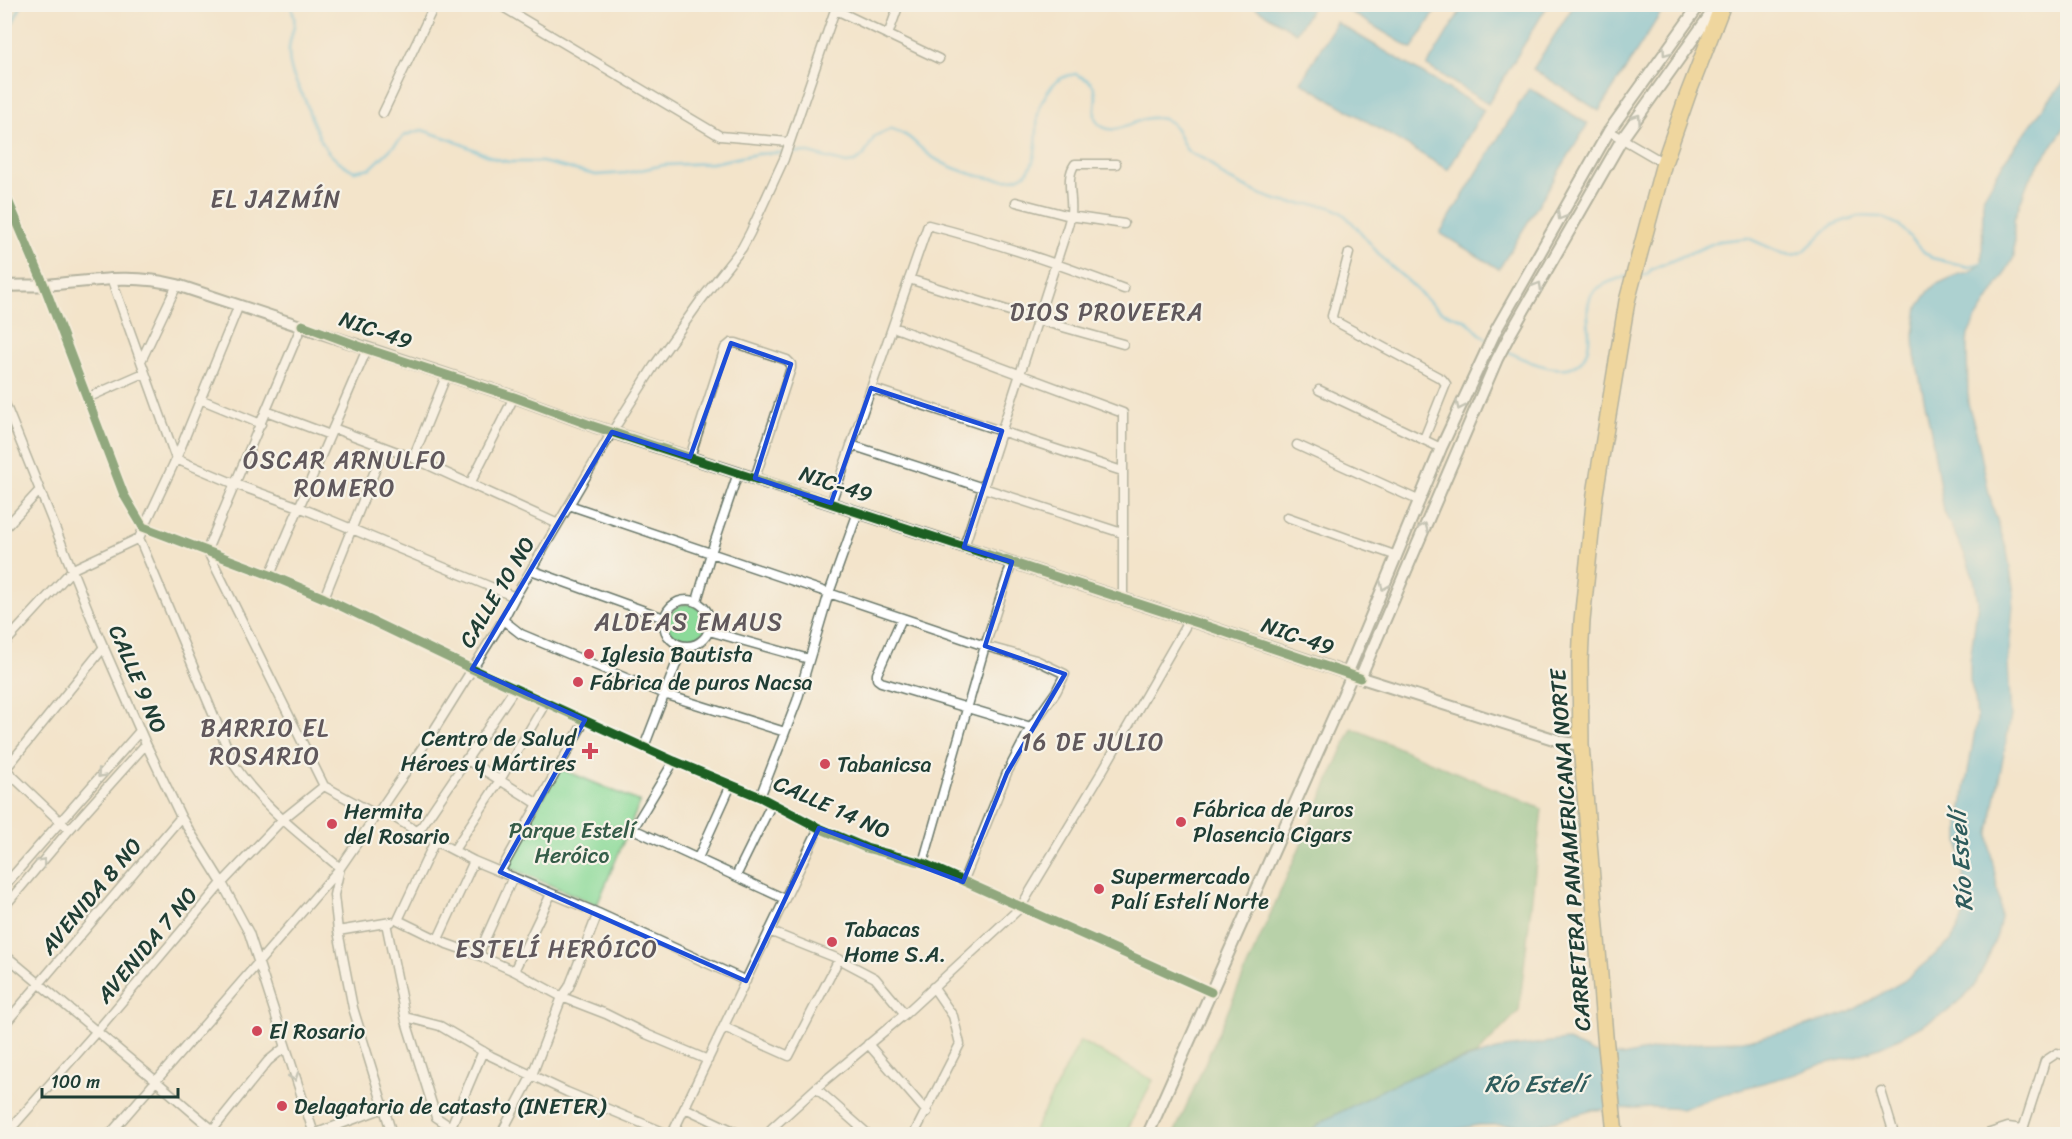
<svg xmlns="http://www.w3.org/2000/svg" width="2072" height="1139" font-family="Sriracha,sans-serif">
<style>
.green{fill:#8cda99;stroke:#568c66;stroke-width:1.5}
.forest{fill:#71ba81;stroke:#487c5a;stroke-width:1.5}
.water{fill:#5abad8;stroke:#3c7c86;stroke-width:1.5}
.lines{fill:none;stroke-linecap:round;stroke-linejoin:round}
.stream{stroke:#5abad8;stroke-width:3}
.minor-casing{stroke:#697769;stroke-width:11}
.tertiary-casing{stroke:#697769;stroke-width:14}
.trunk-casing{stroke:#697769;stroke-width:18}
.minor{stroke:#fff;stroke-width:8}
.tertiary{stroke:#fff;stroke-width:10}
.trunk{stroke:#ecc669;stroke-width:15}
.cycleway-casing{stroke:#f7f3e8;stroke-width:13}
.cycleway{stroke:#1b5e20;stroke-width:9}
.oneway{stroke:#8f9e9a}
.marked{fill:none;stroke:#1d4ed8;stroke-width:4.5;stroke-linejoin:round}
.poi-dot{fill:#d1495b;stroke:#f7f3e8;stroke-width:2}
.labels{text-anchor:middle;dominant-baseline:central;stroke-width:4.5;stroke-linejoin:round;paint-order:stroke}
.street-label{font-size:22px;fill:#1f3d34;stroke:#f7f3e8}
.poi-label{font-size:22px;fill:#1f3d34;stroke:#f7f3e8;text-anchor:start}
.park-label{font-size:22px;fill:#355c48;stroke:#f7f3e8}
.neighbourhood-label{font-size:24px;letter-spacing:1.5px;fill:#60585c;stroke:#f7f3e8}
.water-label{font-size:24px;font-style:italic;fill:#2e5c5d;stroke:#f7f3e8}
</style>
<rect width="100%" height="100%" fill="#f7f3e8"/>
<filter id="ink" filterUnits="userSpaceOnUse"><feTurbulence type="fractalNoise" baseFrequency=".0167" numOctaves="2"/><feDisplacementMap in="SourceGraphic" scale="12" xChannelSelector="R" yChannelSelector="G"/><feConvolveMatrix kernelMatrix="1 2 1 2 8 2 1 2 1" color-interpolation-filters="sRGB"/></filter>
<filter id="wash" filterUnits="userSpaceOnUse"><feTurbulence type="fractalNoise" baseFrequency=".008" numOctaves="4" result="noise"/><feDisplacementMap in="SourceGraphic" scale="24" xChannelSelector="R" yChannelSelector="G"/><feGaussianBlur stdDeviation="1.35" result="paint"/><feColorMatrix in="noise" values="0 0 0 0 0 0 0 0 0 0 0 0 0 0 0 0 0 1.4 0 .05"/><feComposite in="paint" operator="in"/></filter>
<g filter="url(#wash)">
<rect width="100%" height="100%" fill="#f3e4cb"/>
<path class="green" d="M668 623a19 19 0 1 1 38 0a19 19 0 1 1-38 0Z
M 559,768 L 640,802 L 597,905 L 506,866 Z
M 1080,1041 L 1153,1080 L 1125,1134 L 1032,1134 Z"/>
<path class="forest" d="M 1352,728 L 1542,809 L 1519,1011 L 1476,1055 L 1426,1071 L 1390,1087 L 1325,1120 L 1306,1134 L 1174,1134 Z"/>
<path class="water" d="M 1251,5 L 1314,5 L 1296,33 Z
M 1350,5 L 1350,4 L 1439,5 L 1412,49 L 1347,10 Z
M 1464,5 L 1548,5 L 1488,104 L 1427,66 Z
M 1574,5 L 1666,5 L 1599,111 L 1533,69 Z
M 1336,22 L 1484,110 L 1448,170 L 1301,82 Z
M 2067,78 L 2067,124 L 2029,179 L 2014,220 L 2014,257 L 2001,280 L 1974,322 L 1968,335 L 1967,344 L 1968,403 L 1977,435 L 1990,498 L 2007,551 L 2014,593 L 2008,665 L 2011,716 L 1989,832 L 1990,848 L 2000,901 L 2001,918 L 1997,935 L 1986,963 L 1973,988 L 1947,1012 L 1903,1036 L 1873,1050 L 1850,1058 L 1819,1065 L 1796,1074 L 1744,1088 L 1682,1109 L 1653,1107 L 1593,1110 L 1540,1125 L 1478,1125 L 1434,1134 L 1306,1134 L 1325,1120 L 1390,1086 L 1426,1071 L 1504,1048 L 1566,1040 L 1594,1053 L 1622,1056 L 1670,1046 L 1702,1042 L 1743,1041 L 1800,1028 L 1848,1013 L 1904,981 L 1951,941 L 1958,929 L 1965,912 L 1966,890 L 1959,840 L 1959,824 L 1977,719 L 1975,699 L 1970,681 L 1970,660 L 1978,602 L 1974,579 L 1965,555 L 1944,512 L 1931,432 L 1915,356 L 1914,334 L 1918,307 L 1929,291 L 1935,285 L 1959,274 L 1969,272 L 1982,264 L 1983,198 L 2004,162 L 2046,104 Z
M 1529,88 L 1588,124 L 1499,269 L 1440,233 Z"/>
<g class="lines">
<path class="stream" d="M 290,4 C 300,27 290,30 289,49 C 288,72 297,83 306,102 C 308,106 308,111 310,115 C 323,145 323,154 354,171 L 371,168 L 405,135 L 422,130 L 452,140 L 496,159 L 509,162 L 542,162 L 596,175 L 626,173 L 664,165 L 712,163 L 757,154 L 772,153 L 805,152 L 846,163 L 855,162 L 864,155 L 875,136 L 891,129 C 914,137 911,141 928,154 C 948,169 986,181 1011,179 C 1042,177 1035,136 1038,114 C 1040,103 1045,95 1052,86 C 1058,78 1066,75 1076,74 C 1081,77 1088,79 1091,83 C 1104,98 1085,118 1103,127 C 1122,137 1139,112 1163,119 C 1179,123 1178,139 1187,150 C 1194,157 1203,157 1210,163 C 1216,168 1220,175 1227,178 C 1245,187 1271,201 1290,203 C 1306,205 1325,202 1339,211 C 1352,219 1368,242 1379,254 C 1387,264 1396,271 1406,279 C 1417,289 1426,301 1439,310 C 1448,316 1459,316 1468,322 C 1475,328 1480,336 1489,340
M 4,28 L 13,22 L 22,4
M 1639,275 L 1646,275 L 1652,269 L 1719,241 L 1748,238 L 1784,254 L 1793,255 L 1804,251 L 1832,225 L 1858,216 L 1881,217 L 1899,225 L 1923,251 L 1932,258 L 1969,267 L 1984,262
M 1494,343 C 1519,359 1584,393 1589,340 C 1590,326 1584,308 1592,294 C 1599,284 1618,278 1630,276"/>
</g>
</g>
<g filter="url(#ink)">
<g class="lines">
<g class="minor-casing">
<path id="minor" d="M 498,4 L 720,136 L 789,142
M 836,10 L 939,59
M 888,35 L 899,4
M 383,113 L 435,4
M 1609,131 L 1664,163
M 4,191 L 44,285 L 124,495 L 143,527 L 270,575 L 324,598 L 472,669 L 674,761 L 760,797 L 819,828 L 866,848 L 923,863 L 1211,992
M 1016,202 L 1070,216 L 1124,224
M 1349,253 L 1332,316 L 1333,320 L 1442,379 L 1446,384 L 1424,439
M 111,278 L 176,459 L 235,484 L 299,507 L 515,597
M 909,279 L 1038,320 L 1123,344
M 239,305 L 176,459 L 139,538 L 235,766 C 262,807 303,836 340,868
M 302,325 L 207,550 L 324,786 L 377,815
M 893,327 L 1123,413 L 1123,598
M 141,361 L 177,285
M 871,388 L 1122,471
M 1319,390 L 1441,448
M 87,398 L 144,373
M 200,399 L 261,424
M 4,401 L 97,632 L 146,744 L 181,817 L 222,883 L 249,933 L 314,1134
M 266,411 L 330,435
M 333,428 L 413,458 L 558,524
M 851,445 L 1122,533
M 1297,445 L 1420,501
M 690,457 L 725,348 L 731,343 L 736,343 L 787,360 L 791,364 L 791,368 L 755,478
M 413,458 L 447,374
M 470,484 L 514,397
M 831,503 L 928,225 C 995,242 1059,264 1124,289
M 569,505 L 985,646 L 1036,660 L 1065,674 L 1056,692 L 1031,727 L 1007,773 L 963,882
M 1287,517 L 1397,556
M 4,529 L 39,491
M 964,547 L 1066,232 C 1068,226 1070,219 1071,213 C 1073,196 1065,178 1075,164 L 1116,164
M 531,570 L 664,618
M 270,575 L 367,349
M 324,598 L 384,448
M664 623a23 23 0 1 1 46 0a23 23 0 1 1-46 0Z
M 697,601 L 711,553 L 738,473
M 902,618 L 877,674 L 877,679 L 881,682 L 1031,727
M 503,620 L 521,634 L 664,694 L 785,732
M 709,631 L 809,659
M 4,644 L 73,569 L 139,538
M 644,747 L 683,646
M 466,759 L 538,804
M 674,761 L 633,829 L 785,899
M 4,768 L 69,830
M 4,771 L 104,647
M 760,797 L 797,701 L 829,593 L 858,512
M 381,809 L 418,832 L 474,861 L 598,913 L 746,981
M 418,832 L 515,688
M 435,841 L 398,920 L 447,944 L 478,955 L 514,971 L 562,997 L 606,1014 L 646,1034 L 708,1060
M 454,850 L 500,780 L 546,702
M 698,858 L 731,785
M 923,863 L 985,646 L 1012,562
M 500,872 L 585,720
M 736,876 L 772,803
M 4,886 L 140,731
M 4,907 L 69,830 L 146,744
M 386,923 L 406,1021 L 436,1117 L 461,1134
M 338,931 L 391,922
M 769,931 L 839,959 L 875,978 L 905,1014
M 438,939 L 474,861
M 4,954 L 156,1081 L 213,1130
M 478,955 L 513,877
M 514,971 L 551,894
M 406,1021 L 409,1018 L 440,1026 L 491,1056 L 567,1092 L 668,1134
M 4,1025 L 181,817
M 724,1027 L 789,1056 L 839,959
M 868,1044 L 927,1112
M 816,1088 L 868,1134
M 1881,1091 L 1894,1134
M 685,1108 L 740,1134
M 450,1129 L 483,1051
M 2023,1129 L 2045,1061 L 2057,1053 L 2068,1056
M 210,1133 L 268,1061 L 284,1048
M 6,1134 L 97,1031 L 222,883 L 283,819 L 324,786
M 110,1134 L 340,868
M 314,1134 L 384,1108
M 392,1134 L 353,1008 L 338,931 L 334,895 L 340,868 L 431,735 L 503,620 L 515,597 L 612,432 L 654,366 L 701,300 L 742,248 L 750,233 L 784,159 L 837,4
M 501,1134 L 532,1075 L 562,997 L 569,987 L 598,913
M 672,1134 L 819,828
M 770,1134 L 772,1128 L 816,1088 L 905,1014 L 1020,908 L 1100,775 L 1189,620
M 914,1134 L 960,1044 L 953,1016 L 933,987
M 1987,1134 L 2008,1127 L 2023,1129 L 2028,1134"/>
</g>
<g class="tertiary-casing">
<path id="tertiary" d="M 4,286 C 18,285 33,286 47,285 C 90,281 134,273 177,285 L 514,397 L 593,426 L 1207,626 L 1352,675 L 1563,742 L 1581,745
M 1347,674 L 1441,448 L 1496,330 L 1609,131 L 1700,4
M 1360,678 L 1497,359 L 1509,336 L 1622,139 L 1718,4
M 1148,1134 L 1352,675"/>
</g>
<g class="trunk-casing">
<path id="trunk" d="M 1615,1134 L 1605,1036 L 1581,745 L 1580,661 L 1582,621 L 1595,494 L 1627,301 L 1664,163 L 1688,94 L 1723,4"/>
</g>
<use href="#minor" class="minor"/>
<use href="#tertiary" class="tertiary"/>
<use href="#trunk" class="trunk"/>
<g class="cycleway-casing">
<path id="cycleway" d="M 4,191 L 44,285 L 124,495 L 143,527 L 270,575 L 324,598 L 472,669 L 674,761 L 760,797 L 819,828 L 866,848 L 923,863 L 1211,992
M 302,325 L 367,349 L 514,397 L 593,426 L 1207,626 L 1360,678"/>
</g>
<use href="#cycleway" class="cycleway"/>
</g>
<defs><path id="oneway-chevron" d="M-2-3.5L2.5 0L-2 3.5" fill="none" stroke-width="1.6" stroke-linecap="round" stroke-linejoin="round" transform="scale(1.5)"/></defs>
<g class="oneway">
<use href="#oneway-chevron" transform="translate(1666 52) rotate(126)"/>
<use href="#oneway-chevron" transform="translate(1637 118) rotate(-55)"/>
<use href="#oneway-chevron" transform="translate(1561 216) rotate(120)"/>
<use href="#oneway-chevron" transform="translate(1538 286) rotate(-60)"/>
<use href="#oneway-chevron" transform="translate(1460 406) rotate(115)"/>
<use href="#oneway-chevron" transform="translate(1424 527) rotate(-67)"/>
<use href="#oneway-chevron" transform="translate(1384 586) rotate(113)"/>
<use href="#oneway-chevron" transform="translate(101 774) rotate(132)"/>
<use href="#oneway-chevron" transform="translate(42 862) rotate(-50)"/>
<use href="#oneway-chevron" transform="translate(294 1077) rotate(71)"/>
</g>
</g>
<path d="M0 0H2072V1139H0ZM 731,343 L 791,364 L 755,478 L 803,494 L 831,503 L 871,388 L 1002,431 L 964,547 L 1012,562 L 985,646 L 1065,674 L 1007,773 L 963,882 L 819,828 L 746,981 L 500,872 L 585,720 L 472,669 L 612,432 L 690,457 Z" fill="#f3e4cb" fill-opacity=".55" fill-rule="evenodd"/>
<path class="marked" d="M 731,343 L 791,364 L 755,478 L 803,494 L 831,503 L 871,388 L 1002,431 L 964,547 L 1012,562 L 985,646 L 1065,674 L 1007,773 L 963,882 L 819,828 L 746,981 L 500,872 L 585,720 L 472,669 L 612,432 L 690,457 Z"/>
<g class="poi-dot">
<circle cx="589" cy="654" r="6"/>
<circle cx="578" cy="682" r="6"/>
<path d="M587 742h6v6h6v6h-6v6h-6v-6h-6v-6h6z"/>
<circle cx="825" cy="764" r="6"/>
<circle cx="1181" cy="822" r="6"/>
<circle cx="332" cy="824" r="6"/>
<circle cx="1099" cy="889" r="6"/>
<circle cx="832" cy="942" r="6"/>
<circle cx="257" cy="1031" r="6"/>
<circle cx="282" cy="1106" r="6"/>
</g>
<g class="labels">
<g class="street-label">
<text transform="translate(376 330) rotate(19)">NIC-49</text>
<text transform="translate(836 484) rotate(18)">NIC-49</text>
<text transform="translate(497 592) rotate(-59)">CALLE 10 NO</text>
<text transform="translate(1298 636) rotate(19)">NIC-49</text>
<text transform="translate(138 679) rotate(67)">CALLE 9 NO</text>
<text transform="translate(832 807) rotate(24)">CALLE 14 NO</text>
<text transform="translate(1570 850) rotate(-94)">CARRETERA PANAMERICANA NORTE</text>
<text transform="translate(91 896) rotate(-50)">AVENIDA 8 NO</text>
<text transform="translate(147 945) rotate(-50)">AVENIDA 7 NO</text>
</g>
<g class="poi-label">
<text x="601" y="654">Iglesia Bautista</text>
<text x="590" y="682">Fábrica de puros Nacsa</text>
<text x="576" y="738" text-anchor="end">Centro de Salud<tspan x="576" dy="25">Héroes y Mártires</tspan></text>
<text x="837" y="764">Tabanicsa</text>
<text x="1193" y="809">Fábrica de Puros<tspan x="1193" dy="25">Plasencia Cigars</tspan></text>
<text x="344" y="811">Hermita<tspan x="344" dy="25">del Rosario</tspan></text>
<text x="1111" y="876">Supermercado<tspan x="1111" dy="25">Palí Estelí Norte</tspan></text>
<text x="844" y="929">Tabacas<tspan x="844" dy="25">Home S.A.</tspan></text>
<text x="269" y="1031">El Rosario</text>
<text x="294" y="1106">Delagataria de catasto (INETER)</text>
</g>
<g class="park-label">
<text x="572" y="830">Parque Estelí<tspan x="572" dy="25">Heróico</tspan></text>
</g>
<g class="neighbourhood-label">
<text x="276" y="199">EL JAZMÍN</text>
<text x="1107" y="312">DIOS PROVEERA</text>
<text x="345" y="460">ÓSCAR ARNULFO<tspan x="345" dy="28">ROMERO</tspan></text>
<text x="689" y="622">ALDEAS EMAUS</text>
<text x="265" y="728">BARRIO EL<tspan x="265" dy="28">ROSARIO</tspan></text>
<text x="1093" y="742">16 DE JULIO</text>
<text x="557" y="949">ESTELÍ HERÓICO</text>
</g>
<g class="water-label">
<text transform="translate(1961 861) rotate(-94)">Río Estelí</text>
<text x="1535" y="1084">Río Estelí</text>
</g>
</g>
<rect width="2072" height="1139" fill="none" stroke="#f7f3e8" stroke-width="24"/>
<path d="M42 1088v9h136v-9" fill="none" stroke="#1f3d34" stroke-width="3"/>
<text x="51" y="1088" font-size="18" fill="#1f3d34" stroke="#f7f3e8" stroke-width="4.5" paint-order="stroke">100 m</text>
</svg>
